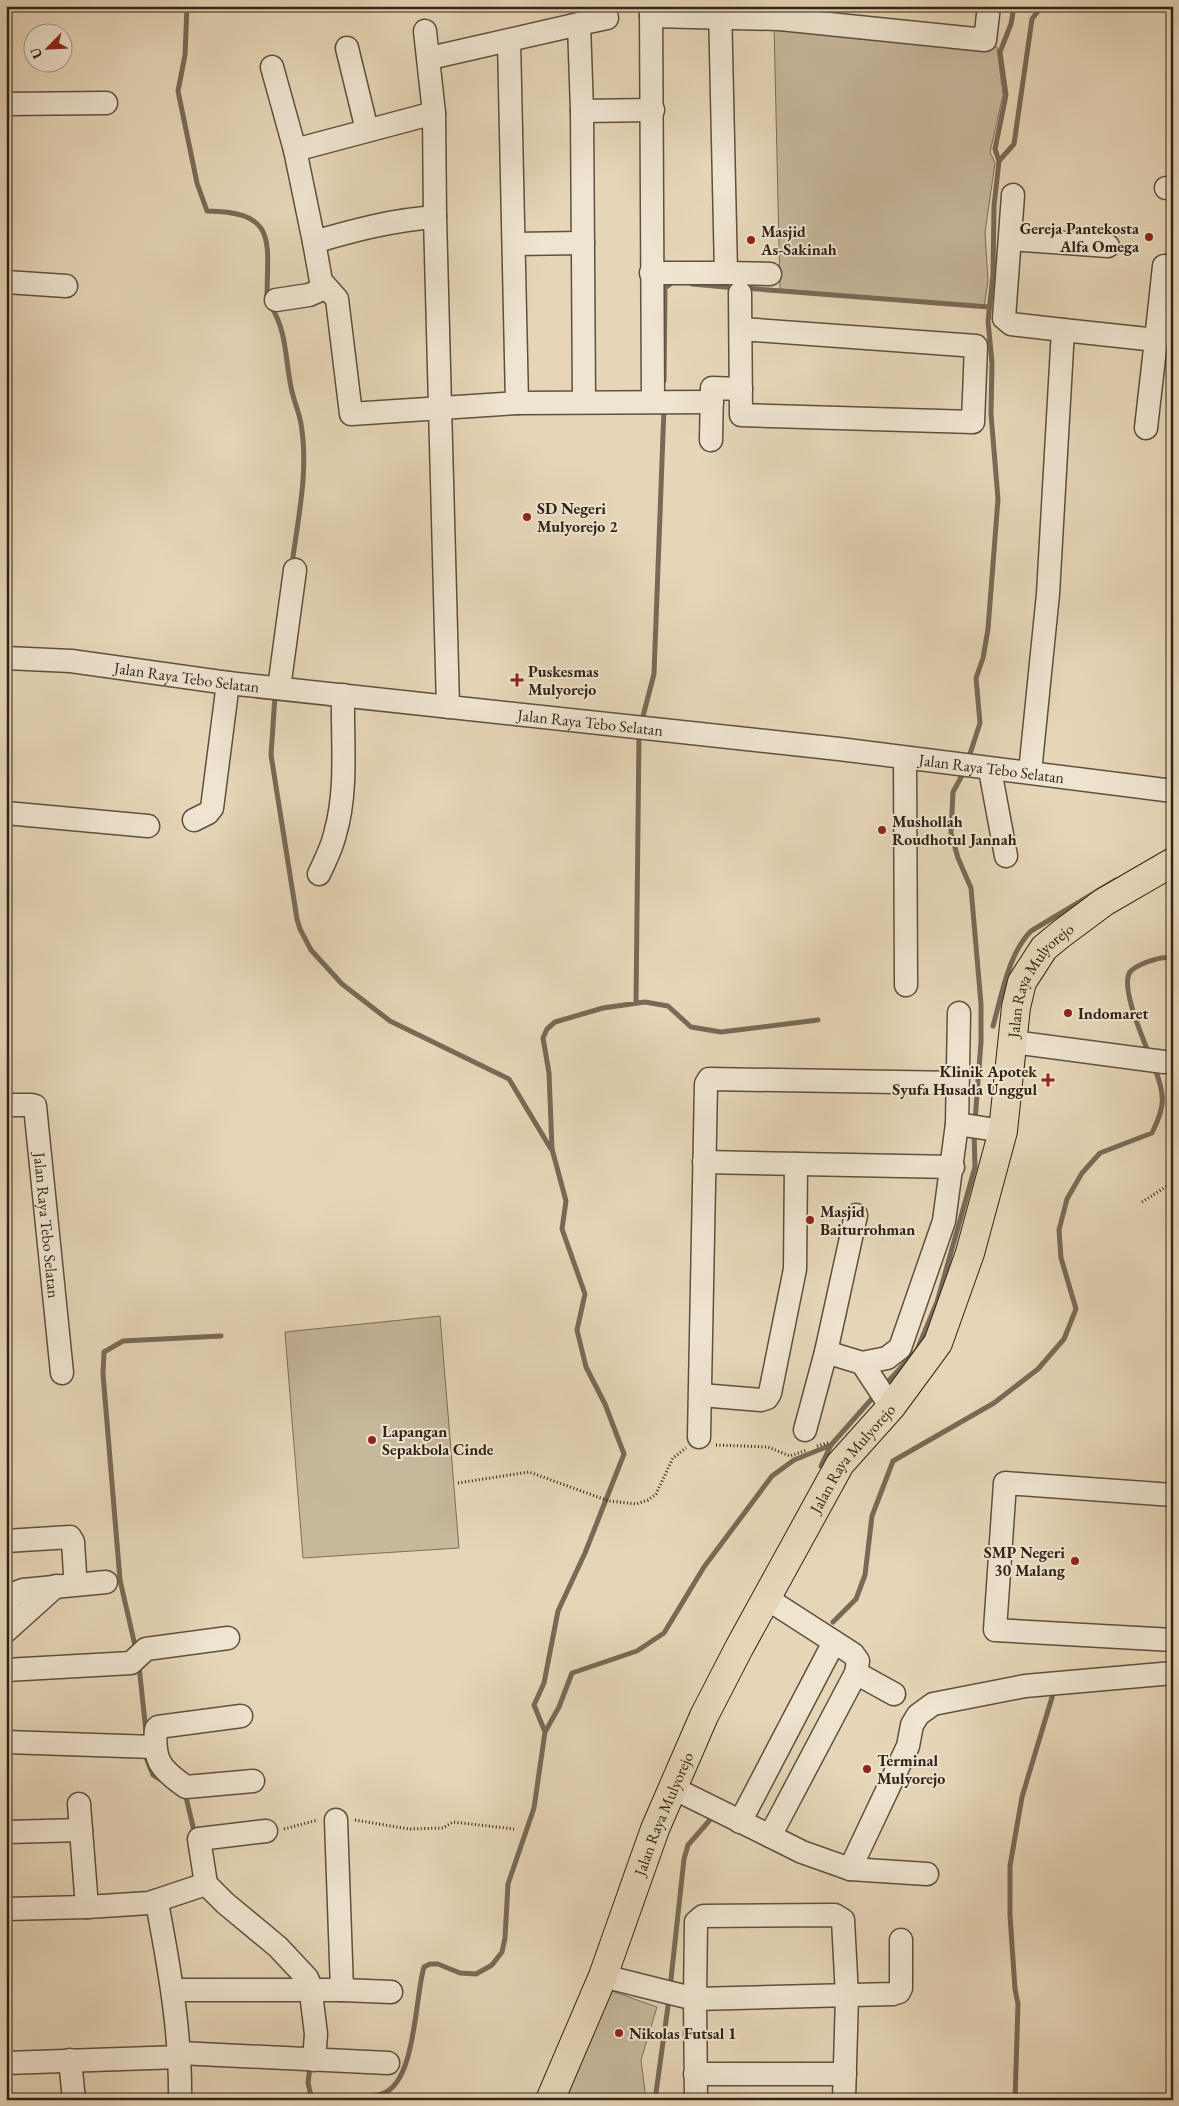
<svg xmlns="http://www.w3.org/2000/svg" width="1179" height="2106" font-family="'EB Garamond',serif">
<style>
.green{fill:#c7b89c;stroke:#7c6e5a}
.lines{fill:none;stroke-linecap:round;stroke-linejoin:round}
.stream{stroke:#786a57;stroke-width:5}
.minor-casing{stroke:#5e5040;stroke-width:25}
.major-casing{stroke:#302418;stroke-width:30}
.path{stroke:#302418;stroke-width:3;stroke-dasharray:1 2.5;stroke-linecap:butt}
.minor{stroke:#efe4d0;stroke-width:22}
.major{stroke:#e6d6b7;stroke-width:28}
.poi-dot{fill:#8f2418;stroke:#efe4d0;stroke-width:2}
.labels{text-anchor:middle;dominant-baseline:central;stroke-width:4;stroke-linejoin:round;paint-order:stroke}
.poi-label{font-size:16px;font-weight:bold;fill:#302418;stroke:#efe4d0;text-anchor:start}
.street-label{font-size:16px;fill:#302418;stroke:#efe4d0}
</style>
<rect width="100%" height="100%" fill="#e6d6b7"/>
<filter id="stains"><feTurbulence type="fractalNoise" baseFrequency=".004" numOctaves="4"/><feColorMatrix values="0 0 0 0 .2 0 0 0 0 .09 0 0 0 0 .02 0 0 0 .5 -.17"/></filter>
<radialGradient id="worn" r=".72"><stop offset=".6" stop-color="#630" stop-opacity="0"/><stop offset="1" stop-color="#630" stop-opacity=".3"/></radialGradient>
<path class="green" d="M 774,24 L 997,47 L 1003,95 L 990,152 L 995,163 L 985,232 L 988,281 L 984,307 L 780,289 Z
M 440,1316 L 459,1548 L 303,1558 L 285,1332 Z
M 609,1990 L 657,2007 L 641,2060 L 645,2092 L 644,2100 L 561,2100 Z"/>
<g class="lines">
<path class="stream" d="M 187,6 L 185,55 L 178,91 L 197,183 L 207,211 C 279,212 267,242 267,299
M 999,161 L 1014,144 L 1032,19 L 1042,6
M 692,284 L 736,288
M 744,288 L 989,307
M 271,306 C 287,332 285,358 291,387 C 293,399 299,411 301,424 C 309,470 298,518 292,564
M 664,381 L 665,288 L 673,282
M 275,696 L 271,755 L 297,919 L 300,929 L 311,950 L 342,984 L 390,1021 L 509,1079 L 551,1149
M 642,720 L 654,674 L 664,408
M 968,760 L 980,723 L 976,678 L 983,658 L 988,629 L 998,499 L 991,414 L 992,363 L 988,321 L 993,275 L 994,206 L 999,161 L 995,149 L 1006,95 L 1000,52 L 1011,24 L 1014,6
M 965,770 L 953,792 L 951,833 L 958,858 L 971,888 L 981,1004 L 981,1042 L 975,1121
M 636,1003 L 639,736
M 993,1026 C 1002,995 1008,954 1031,931 L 1116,880
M 1149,1054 C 1143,1038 1120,987 1130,972 C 1133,968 1142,964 1147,962 C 1155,959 1164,956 1173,958
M 884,1386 L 917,1350 L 937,1302 L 975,1167 L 974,1132
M 821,1466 L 831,1445
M 833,1622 L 856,1599 L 865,1575 L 872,1516 L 893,1461 L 994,1403 L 1038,1369 L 1064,1339 L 1076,1309 L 1061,1258 L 1059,1230 L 1067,1199 L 1082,1173 L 1100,1153 L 1152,1133 C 1166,1105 1165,1095 1154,1066
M 136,1650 L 120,1580 L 103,1374 L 104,1352 L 123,1341 L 221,1336
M 139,1666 L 146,1732
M 545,1732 L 534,1705 L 544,1683 L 558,1611 L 585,1553 L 624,1454 L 605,1404 L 586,1367 L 577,1330 L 585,1294 L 562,1229 L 566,1201 L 552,1149 L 549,1073 L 543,1038 L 547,1029 L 555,1022 L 603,1008 L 645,1002 L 668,1006 L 691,1027 L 721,1032 L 818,1020
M 146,1757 L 153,1775 L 161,1780
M 182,1794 L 186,1797 L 195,1835
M 670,1988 L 684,1859 L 688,1845 L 709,1821
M 310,2066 L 308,2083 L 312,2100
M 342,2100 C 355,2098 371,2099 384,2093 C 416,2080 415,1996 424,1967 L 430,1964 L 438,1964 L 460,1973 L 476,1974 L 492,1965 L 502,1952 L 505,1938 L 508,1884 L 534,1808 L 545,1732 L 559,1707 L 572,1673 L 637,1651 L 664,1633 L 704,1567 L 772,1476 L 794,1460 L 831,1445 L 876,1394
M 655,2100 L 669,1999
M 1015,2100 L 1018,2004 L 1015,1989 L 1010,1915 L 1010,1866 L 1022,1797 L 1053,1694"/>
<g class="minor-casing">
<g id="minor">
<path d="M 651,6 L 653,401"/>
<path d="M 651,16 L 780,19 L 985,40 L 989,6"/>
<path d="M 579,24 L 607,18"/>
<path d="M 425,31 L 434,113 L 435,217 L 448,707"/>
<path d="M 509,41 L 517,403"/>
<path d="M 347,48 L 367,130"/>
<path d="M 430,58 L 579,24 L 582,111 L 584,402"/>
<path d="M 272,67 L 295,150 L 314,242"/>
<path d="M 6,104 L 106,103"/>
<path d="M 582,111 L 653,110"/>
<path d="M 295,150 L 434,113"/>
<path d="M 1166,188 L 1173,189"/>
<path d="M 1013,195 L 1004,318 L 1011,324 L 1063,330 L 1048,594 L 1030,772"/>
<path d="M 435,217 C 393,220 355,230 314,242 L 321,281 L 337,299 L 351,414 L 517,403 L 712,402"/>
<path d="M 1011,239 L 1108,246"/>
<path d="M 515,244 L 583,243"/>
<path d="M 651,273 L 726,273 L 720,6"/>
<path d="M 726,273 L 770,274"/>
<path d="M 6,282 L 66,286"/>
<path d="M 740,293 L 741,415 L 973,422 L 976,346 L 742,329"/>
<path d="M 276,300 L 309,295 L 325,288"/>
<path d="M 1063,330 L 1156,340 L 1146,428"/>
<path d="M 1156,340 L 1164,266"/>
<path d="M 711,440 L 712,388 L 741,389"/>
<path id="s1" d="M 6,658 L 71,661 L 228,683 L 839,749 L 1173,791"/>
<path d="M 279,688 L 295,570"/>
<path d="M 905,758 L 906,985"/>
<path d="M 990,770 L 1006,856"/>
<path d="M 6,813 L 148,826"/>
<path d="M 194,820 L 208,813 L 212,808 L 228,683"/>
<path d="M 319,874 C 325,861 332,848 335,834 C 348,790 342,740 343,695"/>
<path d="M 1013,1042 L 1164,1062"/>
<path id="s2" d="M 6,1105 L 31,1105 L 35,1106 L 62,1373"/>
<path d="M 957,1124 L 1003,1131"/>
<path d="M 704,1162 L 953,1167"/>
<path d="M 826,1352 L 862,1363 L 891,1407"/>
<path d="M 862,1363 L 887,1358 L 900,1348 L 944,1221 L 957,1124 L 959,1013"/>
<path d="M 701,1395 L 761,1400 L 767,1398 L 770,1393 L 795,1269 L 796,1164"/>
<path d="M 805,1430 L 826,1352 L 856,1215"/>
<path d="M 699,1437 L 706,1084 L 709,1079 L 957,1083"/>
<path d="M 1173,1495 L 1005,1483 L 995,1630 L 1173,1640"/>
<path d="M 6,1541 L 70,1537 L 73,1542 L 75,1574"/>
<path d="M 6,1602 L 15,1593 L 23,1590 L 106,1582"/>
<path d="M 6,1631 L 56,1586"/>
<path d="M 6,1670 L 131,1663 L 146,1649 L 228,1638"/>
<path d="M 856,1673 L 894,1694"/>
<path d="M 241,1716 L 158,1727 L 156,1729 C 153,1760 160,1769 186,1787 L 253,1781"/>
<path d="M 6,1742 L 154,1747"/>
<path d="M 673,1788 L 770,1836 L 856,1673 L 858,1661 L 853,1654 L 766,1598"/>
<path d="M 79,1804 L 87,1907"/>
<path d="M 336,1820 L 342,1990"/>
<path d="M 740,1822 L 834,1642"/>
<path d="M 266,1831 L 199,1839 L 206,1884 L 225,1903 L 278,1947 L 307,1978 L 310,1985 L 316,2034 L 314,2060"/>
<path d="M 8,1832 L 81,1830"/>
<path d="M 770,1836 L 802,1852 L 850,1869 L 927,1874"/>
<path d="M 850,1869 L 908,1746 L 912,1725 L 918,1715 L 933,1704 L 1025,1686 L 1173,1673"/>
<path d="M 155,1901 L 158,1908 C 170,1972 181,2035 180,2100"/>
<path d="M 6,1909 L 87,1907 L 149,1903 L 206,1884"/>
<path d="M 603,1976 L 695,1999 L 696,2100"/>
<path d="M 173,1990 L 342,1990 L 391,1992"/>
<path d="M 179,2053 L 388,2063"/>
<path d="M 70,2060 L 74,2100"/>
<path d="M 6,2063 L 180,2057"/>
<path d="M 695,2074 L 845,2074"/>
<path d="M 844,2100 L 847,1996 L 843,1920 L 835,1915 L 703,1916 L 696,1922 L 695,1999 L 893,1994 L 899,1992 L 901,1988 L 901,1940"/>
</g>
</g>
<g class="major-casing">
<g id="major">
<path id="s3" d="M 550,2100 L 603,1976 L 655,1829 L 704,1716 L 739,1648 L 840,1464 L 891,1407 L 938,1343 L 970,1253 L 1003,1131 L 1016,1007 L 1022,982 L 1044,948 L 1061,934 L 1104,902 L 1173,862"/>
</g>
</g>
<path class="path" d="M 1142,1202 L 1173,1182
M 716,1445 L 768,1447 L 790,1456 L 807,1450
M 817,1446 L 830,1442
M 458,1483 L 529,1472 L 609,1501 L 636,1504 L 648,1500 L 656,1494 L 673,1458 L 686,1448
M 355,1820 L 409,1829 L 443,1828 L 453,1822 L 514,1829
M 284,1829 L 318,1820"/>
<use href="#minor" class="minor"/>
<use href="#major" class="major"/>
</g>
<g class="poi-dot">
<circle cx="1149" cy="237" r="5"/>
<circle cx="751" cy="240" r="5"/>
<circle cx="527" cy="517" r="5"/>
<path d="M514.5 672.5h5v5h5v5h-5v5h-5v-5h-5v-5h5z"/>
<circle cx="882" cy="830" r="5"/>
<circle cx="1068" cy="1013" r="5"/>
<path d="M1045.5 1072.5h5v5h5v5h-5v5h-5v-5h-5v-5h5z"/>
<circle cx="810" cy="1220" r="5"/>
<circle cx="372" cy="1440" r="5"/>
<circle cx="1075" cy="1561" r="5"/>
<circle cx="867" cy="1769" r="5"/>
<circle cx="619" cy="2033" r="5"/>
</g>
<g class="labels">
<g class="poi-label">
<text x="1139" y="228" text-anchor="end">Gereja Pantekosta<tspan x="1139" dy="18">Alfa Omega</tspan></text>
<text x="761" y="231">Masjid<tspan x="761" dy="18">As-Sakinah</tspan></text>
<text x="537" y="508">SD Negeri<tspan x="537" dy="18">Mulyorejo 2</tspan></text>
<text x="528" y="671">Puskesmas<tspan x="528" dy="18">Mulyorejo</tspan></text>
<text x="892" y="821">Mushollah<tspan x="892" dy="18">Roudhotul Jannah</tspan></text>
<text x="1078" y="1013">Indomaret</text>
<text x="1037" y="1071" text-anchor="end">Klinik Apotek<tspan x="1037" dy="18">Syufa Husada Unggul</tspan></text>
<text x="820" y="1211">Masjid<tspan x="820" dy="18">Baiturrohman</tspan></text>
<text x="382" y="1431">Lapangan<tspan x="382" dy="18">Sepakbola Cinde</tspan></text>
<text x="1065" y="1552" text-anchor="end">SMP Negeri<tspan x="1065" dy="18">30 Malang</tspan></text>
<text x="877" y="1760">Terminal<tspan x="877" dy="18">Mulyorejo</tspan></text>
<text x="629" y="2033">Nikolas Futsal 1</text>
</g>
<g class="street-label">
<text stroke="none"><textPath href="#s1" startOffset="182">Jalan Raya Tebo Selatan</textPath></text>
<text stroke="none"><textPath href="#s1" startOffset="588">Jalan Raya Tebo Selatan</textPath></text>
<text stroke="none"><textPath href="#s1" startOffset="992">Jalan Raya Tebo Selatan</textPath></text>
<text stroke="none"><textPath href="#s3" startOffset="1238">Jalan Raya Mulyorejo</textPath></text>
<text stroke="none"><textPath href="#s2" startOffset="149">Jalan Raya Tebo Selatan</textPath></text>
<text stroke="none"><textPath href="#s3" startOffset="712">Jalan Raya Mulyorejo</textPath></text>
<text stroke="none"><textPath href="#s3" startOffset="308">Jalan Raya Mulyorejo</textPath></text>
</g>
</g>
<rect width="1179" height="2106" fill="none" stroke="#e6d6b7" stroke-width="25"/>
<rect x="8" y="8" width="1164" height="2091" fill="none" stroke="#302418" stroke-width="2.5"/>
<rect x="12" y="12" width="1154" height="2081" fill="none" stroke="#302418"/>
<g transform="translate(48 48) rotate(246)"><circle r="24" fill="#efe4d0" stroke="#a39786"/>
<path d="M0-4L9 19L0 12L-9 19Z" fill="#8f2418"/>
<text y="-8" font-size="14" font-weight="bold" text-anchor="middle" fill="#302418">U</text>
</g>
<rect width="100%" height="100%" filter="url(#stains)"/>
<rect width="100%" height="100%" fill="url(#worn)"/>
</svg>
